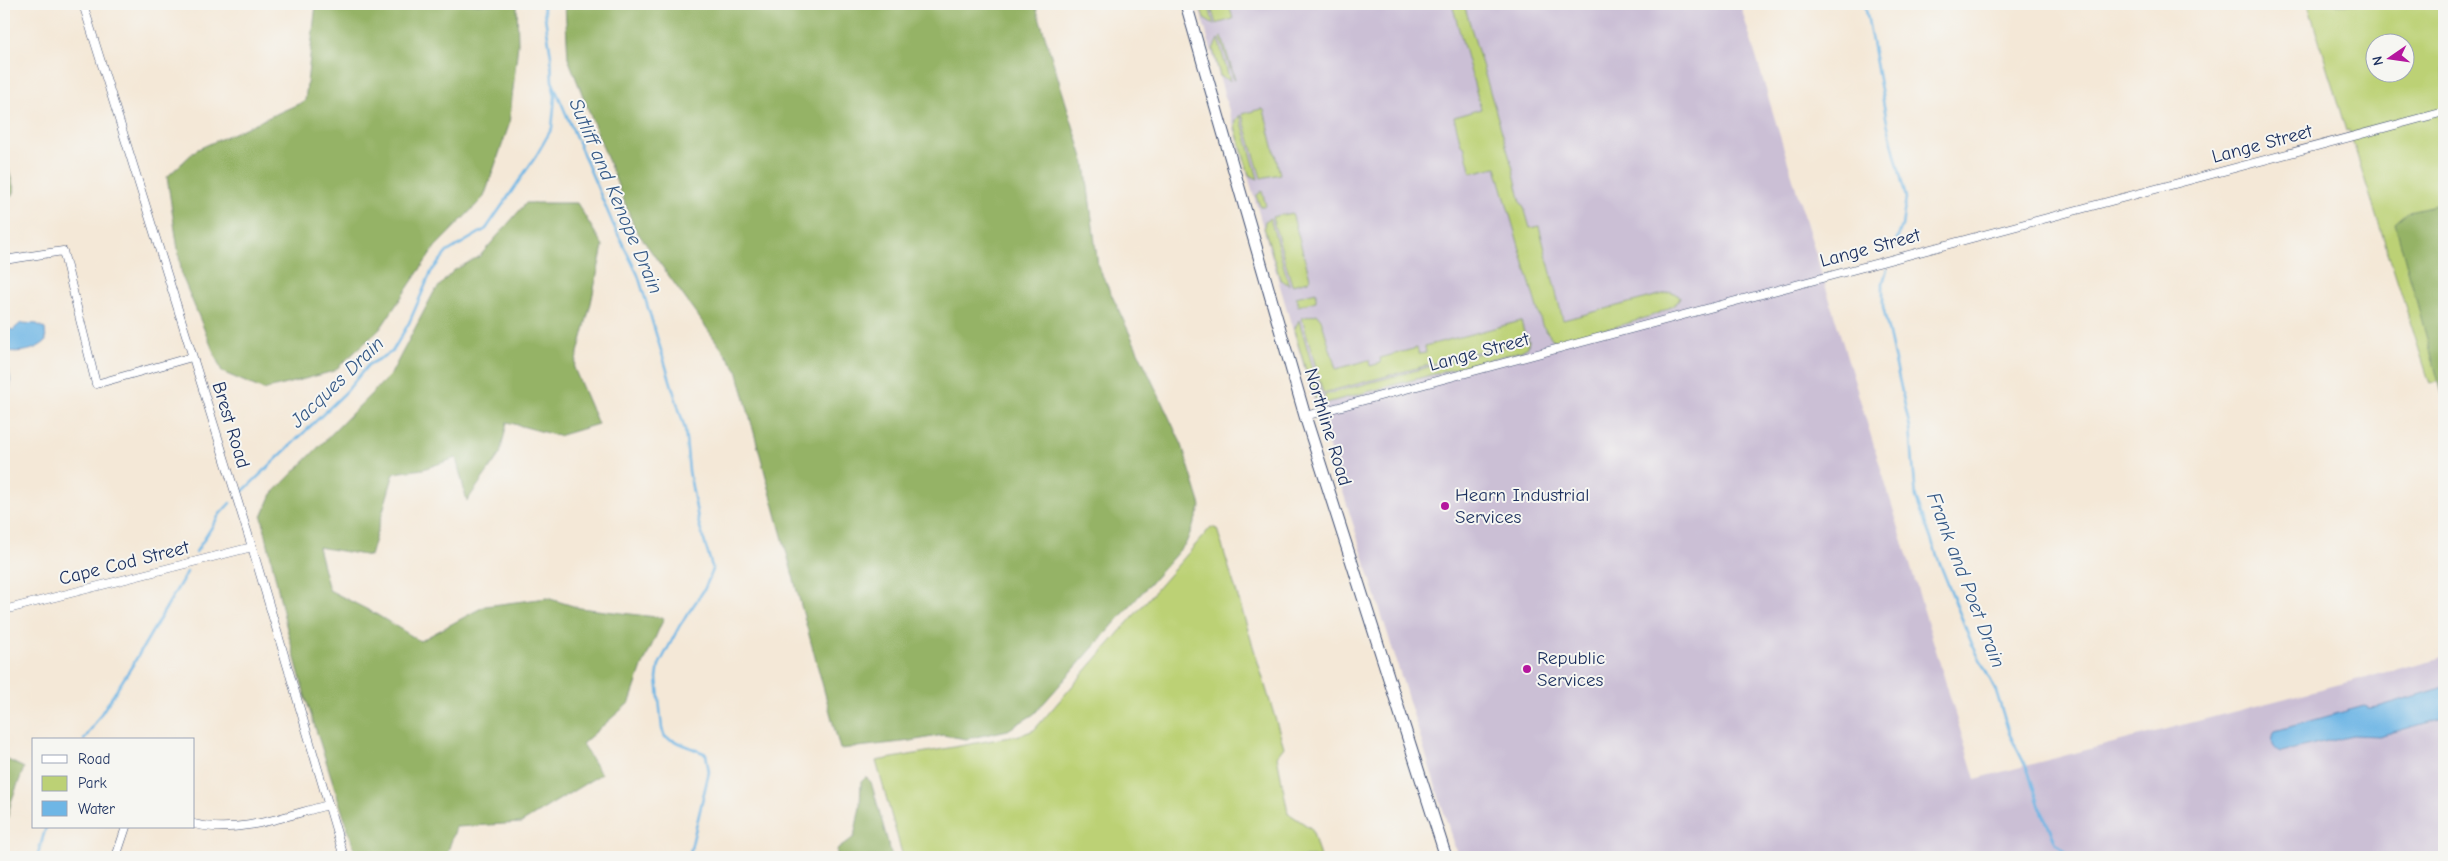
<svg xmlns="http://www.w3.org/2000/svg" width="2448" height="861" font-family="'Comic Neue',sans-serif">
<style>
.industrial{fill:#cbbfd5}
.green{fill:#bcd175;stroke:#6c806a;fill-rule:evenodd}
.forest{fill:#95b366;stroke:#587162}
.water{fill:#6eb6e5;stroke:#4472a2}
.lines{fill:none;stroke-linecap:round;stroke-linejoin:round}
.stream{stroke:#6eb6e5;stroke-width:2.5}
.minor-casing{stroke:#3c4b70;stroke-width:9}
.secondary-casing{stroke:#3c4b70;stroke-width:13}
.minor{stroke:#fff;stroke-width:8}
.secondary{stroke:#fff;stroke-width:11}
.poi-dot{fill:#b5179e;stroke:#f6f6f2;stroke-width:2}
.labels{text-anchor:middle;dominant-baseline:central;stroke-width:4;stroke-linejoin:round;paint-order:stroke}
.street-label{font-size:19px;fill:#1b2f5e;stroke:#f6f6f2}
.poi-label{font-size:19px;fill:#1b2f5e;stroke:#f6f6f2;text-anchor:start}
.water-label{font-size:20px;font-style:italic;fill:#345886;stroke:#f6f6f2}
</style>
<rect width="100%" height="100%" fill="#f6f6f2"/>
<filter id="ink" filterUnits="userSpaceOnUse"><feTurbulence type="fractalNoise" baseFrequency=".02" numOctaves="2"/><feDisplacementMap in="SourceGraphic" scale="10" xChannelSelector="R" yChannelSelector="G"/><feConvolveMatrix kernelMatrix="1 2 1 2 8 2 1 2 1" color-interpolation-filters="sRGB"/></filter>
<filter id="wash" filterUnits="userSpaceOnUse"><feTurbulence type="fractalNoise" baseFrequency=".0096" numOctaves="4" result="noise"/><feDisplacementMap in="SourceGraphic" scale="20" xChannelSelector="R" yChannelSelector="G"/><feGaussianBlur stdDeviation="1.12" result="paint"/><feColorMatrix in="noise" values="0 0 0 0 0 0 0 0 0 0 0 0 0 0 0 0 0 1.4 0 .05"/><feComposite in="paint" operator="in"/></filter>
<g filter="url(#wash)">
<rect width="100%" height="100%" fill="#f4e8d7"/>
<path class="industrial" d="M 1198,4 L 1740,4 L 1975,779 L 2444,657 L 2444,857 L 1458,857 L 1303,365 Z"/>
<path class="green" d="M 1200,4 L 1208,4 L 1214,25 L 1204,19 Z
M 1210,4 L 1229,4 L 1233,19 L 1216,24 Z
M 1452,4 L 1464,4 L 1513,169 L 1521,203 L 1524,207 L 1530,228 L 1539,226 L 1563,320 L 1671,292 L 1678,294 L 1680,298 C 1673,317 1579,335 1557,341 L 1553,340 L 1542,325 L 1496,167 L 1471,173 L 1464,146 L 1461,144 L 1454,117 L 1481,109 Z
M 2308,4 L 2444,4 L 2444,380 L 2430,384 L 2349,130 L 2346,131 ZM 2376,42 L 2406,42 L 2406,72 L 2376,72 Z
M 1222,37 L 1235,80 L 1234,80 L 1220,38 Z
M 1218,39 L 1230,81 L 1220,76 L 1213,49 Z
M 1261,109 L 1264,110 L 1280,174 L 1261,178 L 1242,114 Z
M 1240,115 L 1258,179 L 1249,175 L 1235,127 L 1236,120 Z
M 1262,191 L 1266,206 L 1260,206 L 1256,196 Z
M 1292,213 L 1310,278 L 1308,281 L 1292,285 L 1272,217 Z
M 1270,218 L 1289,285 L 1280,279 L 1264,227 L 1265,221 Z
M 1316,292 L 1316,301 L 1298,306 L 1296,297 Z
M 1317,314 L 1321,319 L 1336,369 L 1369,360 L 1370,366 L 1381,363 L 1380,358 L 1417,348 L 1419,354 L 1426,353 L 1425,346 L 1521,321 L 1525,336 L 1528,336 L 1529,338 L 1323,393 L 1302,318 Z
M 1299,320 L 1323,403 L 1317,400 L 1313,395 L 1294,330 Z
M 1529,340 L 1528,347 L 1521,351 L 1326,403 L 1324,395 Z
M 1211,527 L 1217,529 L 1284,747 L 1277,756 L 1288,813 L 1312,829 L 1320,857 L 903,857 L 876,761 L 1021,735 L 1034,730 Z"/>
<path class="forest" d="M 316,4 L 517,4 L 518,44 L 509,125 L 484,197 L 435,247 L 380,329 L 334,371 L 264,390 L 222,372 L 182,276 L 167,177 L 196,150 L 305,101 Z
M 565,4 L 1035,4 L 1085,164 L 1098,266 L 1182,445 L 1201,506 L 1186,543 L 1034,714 L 1008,730 L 966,739 L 943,735 L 911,741 L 840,749 L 737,370 L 635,229 L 568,58 Z
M 4,153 L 14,189 L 12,196 L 4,198 Z
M 526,203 L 577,203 L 603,246 L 591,303 L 574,368 L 598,424 L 558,436 L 507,422 L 500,454 L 467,501 L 456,458 L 423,469 L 394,473 L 370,556 L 318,547 L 329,590 L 374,613 L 420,641 L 485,606 L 547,598 L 580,608 L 664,618 L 642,667 L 630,702 L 582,744 L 601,774 L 521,823 L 456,827 L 446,857 L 357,857 L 306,699 L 286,625 L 262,517 L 272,494 L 391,374 L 434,292 L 453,271 L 480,256 Z
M 2444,203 L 2444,401 L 2395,223 L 2409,211 Z
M 4,758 L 24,768 L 11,802 L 4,834 Z
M 866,777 L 871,782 L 892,857 L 837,857 L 837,850 L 854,837 L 860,807 L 861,782 Z"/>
<path class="water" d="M 21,323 L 37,324 L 45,329 L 46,341 C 35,351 21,353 6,351 L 4,336 L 9,329 L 13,330 Z
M 4,362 C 12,375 13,388 4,400 Z
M 2444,687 L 2444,718 L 2379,736 L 2352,735 L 2281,752 C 2271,749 2271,739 2275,731 L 2364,706 L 2370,708 L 2378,707 Z"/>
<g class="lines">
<path class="stream" d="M 543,4 L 551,56 L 552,81 L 613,224 L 638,275 L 685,429 L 689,471 L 699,524 L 713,570 L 704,590 L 680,625 L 659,665 L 657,678 L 662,729 L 665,737 L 706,754 L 709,772 L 689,857
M 1865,4 L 1887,122 L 1906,198 L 1902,226 L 1895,245
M 1887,269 L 1883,283 L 1883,307 L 1910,428 L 1916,498 L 1942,569 L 1972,644 L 1996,691 L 2009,733 L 2028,771 L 2040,807 L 2056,843 L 2065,851 L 2065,857
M 240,494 L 346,392 L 368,365 L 392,352 L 409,323 L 431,272 L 447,252 L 486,229 L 536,156 L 552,128 L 555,96 L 553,87
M 196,552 L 220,514 L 230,503
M 84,740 L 132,666 L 187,572
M 37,857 L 46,827"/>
</g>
</g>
<g filter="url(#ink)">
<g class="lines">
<g class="minor-casing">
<path id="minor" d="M 83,4 L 252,547 L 344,857
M 4,260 L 63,251 L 96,384 L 192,357
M 1305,416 L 2444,112
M 4,610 L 252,547
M 194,824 C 238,835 285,816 328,805
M 116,857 L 126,827"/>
</g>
<g class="secondary-casing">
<path id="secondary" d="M 1186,4 L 1305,416 L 1446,857"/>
</g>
<use href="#minor" class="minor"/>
<use href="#secondary" class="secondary"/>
</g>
</g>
<g class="poi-dot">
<circle cx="1445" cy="506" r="5"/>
<circle cx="1527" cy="669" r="5"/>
</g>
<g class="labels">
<g class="street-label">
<text transform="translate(2262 144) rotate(-15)">Lange Street</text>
<text transform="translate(1870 248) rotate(-15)">Lange Street</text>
<text transform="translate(1479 352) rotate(-15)">Lange Street</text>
<text transform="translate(231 425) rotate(73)">Brest Road</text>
<text transform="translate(1328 427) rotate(73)">Northline Road</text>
<text transform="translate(124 563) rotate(-14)">Cape Cod Street</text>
</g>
<g class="poi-label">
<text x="1455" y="495">Hearn Industrial<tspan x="1455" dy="22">Services</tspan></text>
<text x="1537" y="658">Republic<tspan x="1537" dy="22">Services</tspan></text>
</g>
<g class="water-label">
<text transform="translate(616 196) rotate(67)">Sutliff and Kenope Drain</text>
<text transform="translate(337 382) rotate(-44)">Jacques Drain</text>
<text transform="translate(1966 580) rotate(69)">Frank and Poet Drain</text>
</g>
</g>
<rect width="2448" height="861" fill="none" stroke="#f6f6f2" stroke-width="20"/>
<rect x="32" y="738" width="162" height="90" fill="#f6f6f2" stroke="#9ea6b7"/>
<rect x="42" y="755" width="25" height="8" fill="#ffffff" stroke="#9ea6b7"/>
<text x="78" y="764" font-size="15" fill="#1b2f5e">Road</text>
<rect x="42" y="776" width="25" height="15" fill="#bcd175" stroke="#9ea6b7"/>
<text x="78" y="788" font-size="15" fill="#1b2f5e">Park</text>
<rect x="42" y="801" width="25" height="15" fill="#6eb6e5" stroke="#9ea6b7"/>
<text x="78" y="814" font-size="15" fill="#1b2f5e">Water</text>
<g transform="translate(2390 58) rotate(257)"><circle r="24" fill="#f6f6f2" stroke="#9ea6b7"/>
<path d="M0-4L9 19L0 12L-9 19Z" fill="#b5179e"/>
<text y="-8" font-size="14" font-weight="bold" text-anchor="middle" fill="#1b2f5e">N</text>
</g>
</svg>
